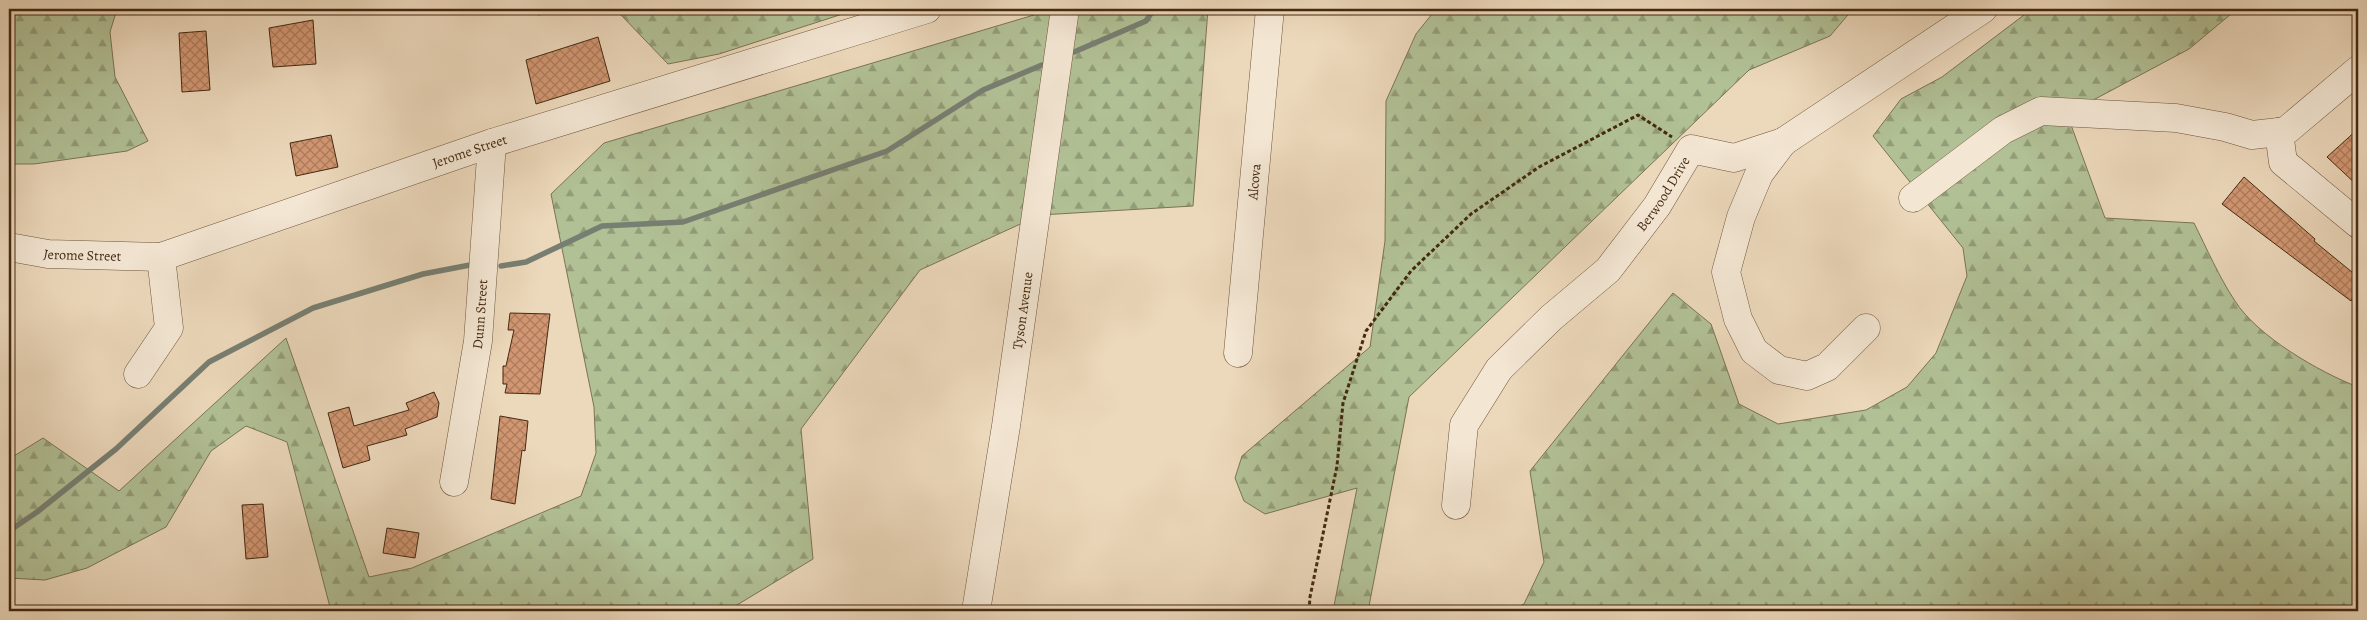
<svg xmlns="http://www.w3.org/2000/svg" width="2367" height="620" font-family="Alegreya,serif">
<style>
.forest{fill:url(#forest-firs);stroke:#7a7453}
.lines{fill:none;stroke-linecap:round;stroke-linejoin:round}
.stream{stroke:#777f72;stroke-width:5.5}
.building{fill:url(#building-cross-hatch);stroke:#442911}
.minor-casing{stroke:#6e553c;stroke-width:29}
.path{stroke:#442911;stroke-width:3;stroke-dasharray:4 2.5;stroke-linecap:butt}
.minor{stroke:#f3e6d3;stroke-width:28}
.labels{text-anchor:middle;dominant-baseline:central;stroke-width:4.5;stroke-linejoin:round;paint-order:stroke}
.street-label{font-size:14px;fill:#442911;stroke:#f3e6d3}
</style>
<defs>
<pattern id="forest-firs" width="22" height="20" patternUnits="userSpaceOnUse" patternTransform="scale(1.25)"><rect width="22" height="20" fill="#b1c095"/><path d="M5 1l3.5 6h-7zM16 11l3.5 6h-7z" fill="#929c78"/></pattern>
<pattern id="building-cross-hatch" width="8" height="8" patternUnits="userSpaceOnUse" patternTransform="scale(1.25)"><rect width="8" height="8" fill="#d29772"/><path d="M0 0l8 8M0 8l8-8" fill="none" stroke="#ac7b5c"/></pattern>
</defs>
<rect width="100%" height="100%" fill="#ecd8bb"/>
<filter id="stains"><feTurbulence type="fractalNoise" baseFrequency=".004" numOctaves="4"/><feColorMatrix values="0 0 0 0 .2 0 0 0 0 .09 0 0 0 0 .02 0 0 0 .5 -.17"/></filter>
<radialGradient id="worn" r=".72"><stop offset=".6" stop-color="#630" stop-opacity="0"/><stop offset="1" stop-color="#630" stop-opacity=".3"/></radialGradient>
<path class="forest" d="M 13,9 L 117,9 L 110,32 L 115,77 L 148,141 L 127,151 L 34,164 L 9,164 L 9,13 Z
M 535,9 L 591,9 L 538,15 Z
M 604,9 L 858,9 L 719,54 L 668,64 L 621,15 Z
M 1054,9 L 1208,9 L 1193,206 L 1040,215 L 920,270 L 801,429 L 813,559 L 727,611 L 331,611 L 287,442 L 246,426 L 211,451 L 166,527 L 87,568 L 45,580 L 9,578 L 9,459 L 43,438 L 119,491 L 286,338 L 369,577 L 412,568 L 581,496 L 596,453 L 594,407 L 551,194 L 604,143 Z
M 1436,9 L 1853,9 L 1830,36 L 1749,70 L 1409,397 L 1369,606 L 1373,611 L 1333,611 L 1357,488 L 1265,514 L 1244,501 L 1235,478 L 1242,456 L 1370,347 L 1385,241 L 1386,101 L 1416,34 Z
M 2032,9 L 2237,9 L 2189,49 L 2067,114 L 2105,218 L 2194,223 C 2207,249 2219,277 2235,301 C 2257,336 2319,372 2358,387 L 2358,611 L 1509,611 L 1524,604 L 1544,562 L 1530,471 L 1673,293 L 1711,324 L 1739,404 L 1778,424 L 1866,410 L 1907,387 L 1936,353 L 1967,276 L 1963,248 L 1873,136 L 1901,99 L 1942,77 Z"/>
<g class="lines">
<path class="stream" d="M 1074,52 L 1146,21 L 1154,9
M 501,266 L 526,262 L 602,226 L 683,222 L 887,151 L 983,90 L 1042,65
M 9,531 L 37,512 L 116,449 L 209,362 L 313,308 L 423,274 L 470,265"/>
</g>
<path class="building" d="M 313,20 L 316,64 L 273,67 L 269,28 Z
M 206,31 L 210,90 L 182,92 L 179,33 Z
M 598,37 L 610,81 L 536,104 L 526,60 Z
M 2358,129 L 2358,186 L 2327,157 Z
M 331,135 L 338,167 L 296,176 L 290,143 Z
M 2244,177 L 2315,239 L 2314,241 L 2358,277 L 2358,290 L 2351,301 L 2222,204 Z
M 510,313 L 550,314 L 540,394 L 505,393 L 507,384 L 503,384 L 503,366 L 506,366 L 514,330 L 508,330 Z
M 434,392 L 439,403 L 437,417 L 405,429 L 407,435 L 367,446 L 370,460 L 343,468 L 328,413 L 349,407 L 354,426 L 409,410 L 406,403 Z
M 500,416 L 528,421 L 525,451 L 522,450 L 515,504 L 491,499 Z
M 263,504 L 268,557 L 246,559 L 242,505 Z
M 387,528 L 419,533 L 415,558 L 383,553 Z"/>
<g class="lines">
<g class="minor-casing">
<g id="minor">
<path d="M 2358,70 L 2287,130 L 2279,132 L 2283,162 L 2358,224"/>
<path d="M 1783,142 L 1759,174 L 1741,217 L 1726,272 L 1738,319 L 1754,351 L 1779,370 L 1807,376 L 1827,367 L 1866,328"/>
<path d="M 1913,198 L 2003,130 L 2041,111 L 2176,118 L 2225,127 L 2252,135 L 2279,132"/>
<path id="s1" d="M 9,247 L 48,254 L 161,257 L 492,143 L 927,9"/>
<path id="s2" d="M 1238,353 L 1270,9"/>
<path d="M 138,374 L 169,328 L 161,257"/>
<path id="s3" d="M 454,482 L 478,341 L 492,143"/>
<path id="s4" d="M 1456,505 L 1464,425 L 1499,369 L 1551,318 L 1608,270 L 1657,206 L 1691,149 L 1734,158 L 1783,142 L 1983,9"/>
<path id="s5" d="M 976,611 L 1006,426 L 1065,9"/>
</g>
</g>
<path class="path" d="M 1309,611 L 1310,597 L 1337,466 L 1343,403 L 1366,331 L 1411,271 L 1471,214 L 1539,167 L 1638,115 L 1672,137"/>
<use href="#minor" class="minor"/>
</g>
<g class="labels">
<g class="street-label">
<text stroke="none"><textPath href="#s1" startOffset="479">Jerome Street</textPath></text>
<text stroke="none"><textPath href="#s2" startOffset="172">Alcova</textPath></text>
<text stroke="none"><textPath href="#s4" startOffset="388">Berwood Drive</textPath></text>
<text stroke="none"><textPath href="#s1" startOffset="74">Jerome Street</textPath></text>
<text stroke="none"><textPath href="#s5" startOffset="304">Tyson Avenue</textPath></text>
<text stroke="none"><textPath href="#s3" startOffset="170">Dunn Street</textPath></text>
</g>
</g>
<rect width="2367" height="620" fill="none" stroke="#ecd8bb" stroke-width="30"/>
<rect x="10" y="10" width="2347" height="600" fill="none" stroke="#442911" stroke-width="2.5"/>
<rect x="15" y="15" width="2337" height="590" fill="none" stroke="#442911"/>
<rect width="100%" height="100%" filter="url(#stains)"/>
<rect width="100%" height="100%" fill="url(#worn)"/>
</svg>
